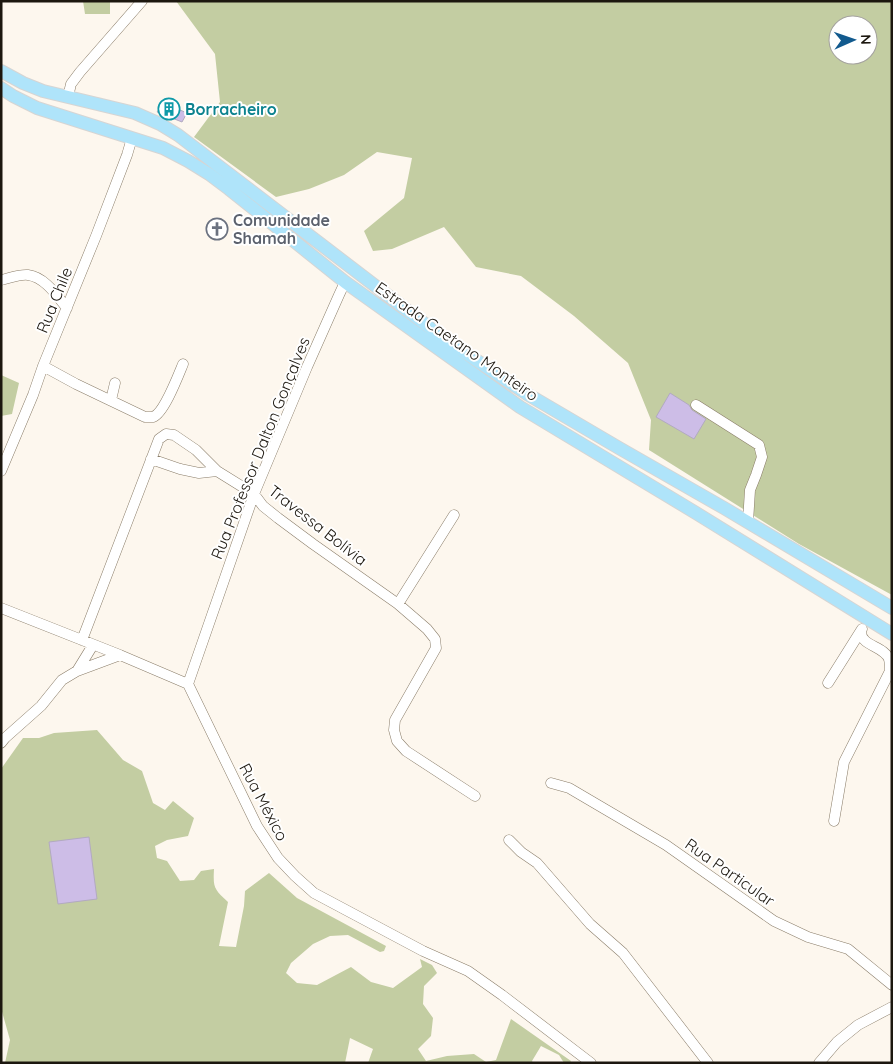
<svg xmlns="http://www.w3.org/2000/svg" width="893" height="1064" font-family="Quicksand,sans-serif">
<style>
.forest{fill:#c3cda2;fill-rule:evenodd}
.building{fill:#cdbde7;stroke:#b2aac0}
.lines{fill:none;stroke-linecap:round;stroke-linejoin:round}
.minor-casing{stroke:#8a7d69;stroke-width:11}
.major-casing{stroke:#d6d5d4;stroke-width:14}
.minor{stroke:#fff;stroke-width:10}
.major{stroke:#afe4fa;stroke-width:12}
.labels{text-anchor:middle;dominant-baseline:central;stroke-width:4;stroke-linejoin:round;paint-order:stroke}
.culture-label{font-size:16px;font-weight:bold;fill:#0d838f;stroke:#fff;text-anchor:start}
.worship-label{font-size:16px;font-weight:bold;fill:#5b616d;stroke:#fff;text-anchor:start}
.street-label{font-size:16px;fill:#1c170f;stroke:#fff}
</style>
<rect width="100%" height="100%" fill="#fdf7ee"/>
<path class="forest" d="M 83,1 L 110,1 L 110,14 L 85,14 Z
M 176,1 L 892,1 L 892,595 L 799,544 L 649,450 L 651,420 L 628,363 L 574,316 L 521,276 L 476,267 L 444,227 L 392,249 L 373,251 L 364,231 L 404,198 L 412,158 L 377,152 L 344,175 L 309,189 L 276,197 L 194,137 L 220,102 L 215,54 ZM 838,25 L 868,25 L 868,55 L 838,55 Z
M 1,375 L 19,383 L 12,414 L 1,416 Z
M 97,730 L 123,760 L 142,771 L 153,803 L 165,810 L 173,801 L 194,818 L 188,836 L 167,840 L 155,846 L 157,858 L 167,861 L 180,881 L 194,880 L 201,871 L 214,869 C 213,888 214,889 228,902 L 219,946 L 236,947 L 244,906 L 245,891 L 269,873 L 297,898 L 386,946 L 384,951 L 380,952 L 348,935 L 330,936 L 313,944 L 291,963 L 286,973 L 297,983 L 317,985 L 351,967 L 371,982 L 393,988 L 422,967 L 420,959 L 432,965 L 437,973 L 424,986 L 423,1004 L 433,1018 L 431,1036 L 418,1049 L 426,1061 L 447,1056 L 474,1054 L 486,1062 L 496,1060 L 511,1019 L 571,1061 L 570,1063 L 564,1063 L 559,1055 L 541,1046 L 532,1061 L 533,1063 L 368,1063 L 373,1049 L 350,1038 L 345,1063 L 5,1063 L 10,1040 L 1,1008 L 1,769 L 23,738 L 39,738 L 54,733 Z"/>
<path class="building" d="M 168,98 L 175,103 L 173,107 L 187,113 L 182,122 L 157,112 Z
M 670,393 L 689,405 L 692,410 L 706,419 L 694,439 L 656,417 Z
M 89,837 L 97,899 L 58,904 L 49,842 Z"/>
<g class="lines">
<g class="minor-casing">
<path id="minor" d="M 68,97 L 71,84 L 80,72 L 142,1
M 1,280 C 10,278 20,274 28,275 C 45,277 57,296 67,308
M 43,366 L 76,384 L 145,417 C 146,417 153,417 153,417 C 164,413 178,376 183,364
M 111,400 L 115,383
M 696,405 L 759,445 L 762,457 L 756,475 L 750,490 L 748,522
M 151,459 L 180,469 L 199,473 L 217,471
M 1,471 L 33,395 L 43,366 L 96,236 L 127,155 L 132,138
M 398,604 L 454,515
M 1,608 L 120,655 L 188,684 L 257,826 L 278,858 L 295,876 L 314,893 L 423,951 L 468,971 L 502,995 L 591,1063
M 82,640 L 159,439 L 166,434 L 174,435 L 196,450 L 217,471 L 254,494 L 263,506 L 278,518 L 313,544 L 398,604 L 427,629 L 435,639 L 436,648 L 395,720 L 394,730 L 397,741 L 406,751 L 475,796
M 77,671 L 93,645
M 828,683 L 862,629
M 188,684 L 254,494 L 307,367 L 339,295 L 345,282
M 1,743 L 5,738 L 41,706 L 62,680 L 77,671 L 120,655
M 551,783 L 569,788 L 666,845 L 774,921 L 808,937 L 848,949 L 892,985
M 834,821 L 844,762 L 890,671 C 890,667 890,663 889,659 C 884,646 861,646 861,632
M 509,840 L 521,852 L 537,863 L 590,924 L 623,953 L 708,1063
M 819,1063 L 837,1042 L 858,1025 L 892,1007"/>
</g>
<g class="major-casing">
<path id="major" d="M 1,71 L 23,83 L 43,91 L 135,113 L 160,124 L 178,135 L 446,340 L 527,394 L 619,448 L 724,508 L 892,608
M 1,88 L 13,96 L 37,108 L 163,148 L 188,161 L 209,174 L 229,189 L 345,282 L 520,407 L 696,513 L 892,634"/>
</g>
<use href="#minor" class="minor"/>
<use href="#major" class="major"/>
</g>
<defs>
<g id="building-ring" transform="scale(1.125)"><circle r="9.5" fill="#fff" stroke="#0f9aa8" stroke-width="1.5"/><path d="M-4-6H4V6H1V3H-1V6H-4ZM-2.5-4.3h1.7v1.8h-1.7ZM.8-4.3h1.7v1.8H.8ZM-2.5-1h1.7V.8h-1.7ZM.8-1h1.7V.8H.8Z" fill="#0f9aa8"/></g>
<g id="church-ring" transform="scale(1.125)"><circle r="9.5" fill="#fff" stroke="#6b7280" stroke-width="1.5"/><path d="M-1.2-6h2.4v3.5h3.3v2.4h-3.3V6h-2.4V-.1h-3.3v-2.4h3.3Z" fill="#6b7280"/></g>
</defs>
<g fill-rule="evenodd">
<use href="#building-ring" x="169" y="109"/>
<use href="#church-ring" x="217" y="229"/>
</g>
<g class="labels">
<g class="culture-label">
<text x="185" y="109">Borracheiro</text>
</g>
<g class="worship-label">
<text x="233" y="220">Comunidade<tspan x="233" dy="18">Shamah</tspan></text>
</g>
<g class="street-label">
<text transform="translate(54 300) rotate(-68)">Rua Chile</text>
<text transform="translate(457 341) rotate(35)">Estrada Caetano Monteiro</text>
<text transform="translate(260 448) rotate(-68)">Rua Professor Dalton Gonçalves</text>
<text transform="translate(318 525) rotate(38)">Travessa Bolívia</text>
<text transform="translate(264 802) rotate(62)">Rua México</text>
<text transform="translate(730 872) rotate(35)">Rua Particular</text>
</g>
</g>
<rect width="893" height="1064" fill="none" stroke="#1c170f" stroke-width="5"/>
<g transform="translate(853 40) rotate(88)"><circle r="24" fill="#ffffff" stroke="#a4a29f"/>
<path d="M0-4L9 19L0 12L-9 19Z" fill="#125a8e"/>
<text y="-8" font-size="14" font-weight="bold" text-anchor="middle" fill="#1c170f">N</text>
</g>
</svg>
